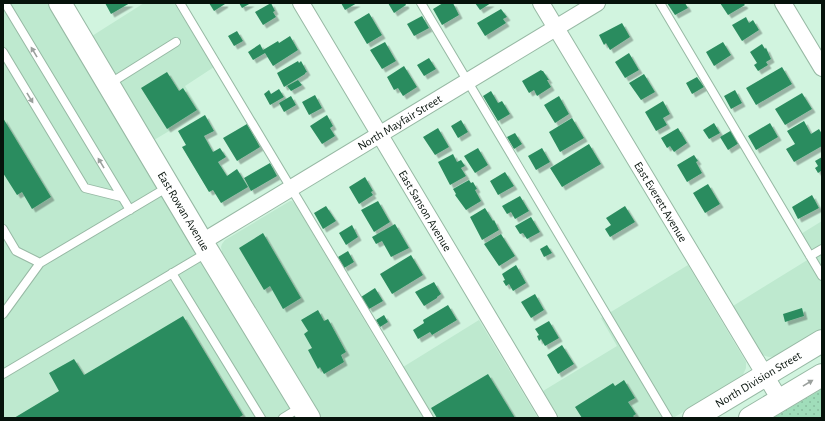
<svg xmlns="http://www.w3.org/2000/svg" width="825" height="421" font-family="'Alegreya Sans',sans-serif">
<style>
.built{fill:#bee9cf}
.park{fill:url(#park-dots)}
.building{fill:#2c8c5f;filter:url(#shadow)}
.lines{fill:none;stroke-linecap:round;stroke-linejoin:round}
.lane-casing{stroke:#97b9a4;stroke-width:10}
.street-casing{stroke:#97b9a4;stroke-width:18}
.secondary-casing{stroke:#97b9a4;stroke-width:24}
.primary-casing{stroke:#97b9a4;stroke-width:24}
.lane{stroke:#fff;stroke-width:8}
.street{stroke:#fff;stroke-width:16}
.secondary{stroke:#fff;stroke-width:22}
.primary{stroke:#fff;stroke-width:22}
.oneway{fill:#9ba09d}
.labels{text-anchor:middle;dominant-baseline:central;stroke-width:3;stroke-linejoin:round;paint-order:stroke}
.street-label{font-size:12px;fill:#06120b;stroke:#e8fdf0}
</style>
<defs>
<pattern id="park-dots" width="8" height="8" patternUnits="userSpaceOnUse"><rect width="8" height="8" fill="#a0ddba"/><path d="M2 2h.1M6 6h.1" fill="none" stroke="#88bd9f" stroke-width="1.8" stroke-linecap="round"/></pattern>
<filter id="shadow"><feDropShadow dx="3.5" dy="3.5" stdDeviation="0" flood-color="#0004"/></filter>
</defs>
<rect width="100%" height="100%" fill="#d1f4df"/>
<path class="built" d="M 3,3 L 47,3 L 296,418 L 3,418 Z
M 144,3 L 174,3 L 214,67 L 185,86 L 201,112 L 154,140 L 92,36 Z
M 290,201 L 292,201 L 295,204 L 395,372 L 479,320 L 538,418 L 322,418 L 222,252 L 221,247 L 222,244 L 225,240 Z
M 822,221 L 822,329 L 778,356 L 769,357 L 762,355 L 733,306 L 809,259 L 796,237 Z
M 688,265 L 746,362 L 746,368 L 742,377 L 673,418 L 559,418 L 543,391 L 617,346 L 601,318 Z"/>
<path class="park" d="M 822,389 L 822,418 L 773,418 Z"/>
<path class="building" d="M 105,3 L 130,3 L 111,14 Z
M 209,3 L 224,3 L 225,4 L 214,11 Z
M 239,3 L 251,3 L 242,8 Z
M 271,3 L 275,11 L 273,12 L 276,17 L 263,25 L 255,12 Z
M 341,3 L 357,3 L 345,10 Z
M 388,3 L 405,3 L 406,5 L 394,13 Z
M 443,3 L 453,3 L 459,15 L 442,25 L 433,9 Z
M 475,3 L 491,3 L 480,10 Z
M 667,3 L 685,3 L 688,8 L 675,15 Z
M 720,3 L 743,3 L 745,5 L 728,15 Z
M 501,9 L 507,17 L 503,19 L 506,23 L 485,36 L 477,23 Z
M 369,13 L 382,35 L 367,44 L 354,22 Z
M 422,16 L 429,28 L 414,36 L 407,24 Z
M 746,17 L 749,23 L 753,20 L 759,30 L 742,41 L 732,25 Z
M 622,23 L 630,37 L 610,50 L 606,43 L 604,45 L 599,35 Z
M 237,31 L 243,41 L 234,46 L 228,36 Z
M 290,36 L 298,50 L 273,66 L 265,53 L 253,60 L 248,52 L 260,44 L 263,50 L 278,41 L 279,43 Z
M 385,42 L 396,61 L 382,69 L 370,50 Z
M 723,42 L 731,55 L 714,66 L 706,52 Z
M 762,44 L 765,49 L 766,48 L 771,59 L 766,62 L 768,65 L 758,71 L 754,65 L 757,63 L 750,52 Z
M 629,53 L 639,70 L 625,78 L 615,62 Z
M 429,58 L 436,69 L 424,76 L 417,65 Z
M 298,61 L 299,63 L 301,61 L 307,72 L 305,73 L 305,74 L 284,87 L 277,73 Z
M 404,66 L 417,87 L 403,96 L 398,88 L 394,90 L 387,77 Z
M 782,67 L 792,84 L 756,105 L 746,88 Z
M 541,70 L 542,71 L 543,71 L 549,80 L 547,80 L 551,87 L 537,96 L 534,90 L 529,93 L 522,81 Z
M 167,72 L 179,91 L 183,88 L 197,110 L 167,129 L 141,88 Z
M 644,74 L 655,92 L 641,100 L 629,83 Z
M 697,77 L 704,87 L 692,94 L 686,83 Z
M 298,80 L 302,85 L 291,91 L 287,86 Z
M 279,89 L 284,97 L 270,105 L 264,94 L 269,90 L 271,94 Z
M 735,90 L 742,103 L 731,109 L 724,96 Z
M 491,91 L 498,103 L 502,101 L 510,114 L 498,121 L 483,96 Z
M 802,93 L 812,109 L 785,125 L 775,109 Z
M 315,95 L 322,108 L 309,115 L 302,102 Z
M 291,96 L 296,105 L 284,112 L 279,103 Z
M 559,96 L 569,114 L 555,123 L 544,105 Z
M 663,101 L 670,114 L 663,118 L 667,125 L 656,131 L 645,112 Z
M 205,115 L 214,131 L 204,136 L 213,152 L 220,148 L 226,157 L 218,162 L 227,176 L 237,169 L 248,187 L 221,203 L 213,190 L 209,192 L 182,147 L 186,145 L 178,131 Z
M 327,115 L 333,126 L 330,128 L 335,136 L 322,144 L 310,126 Z
M 3,118 L 51,197 L 32,209 L 22,192 L 17,195 L 3,173 Z
M 572,118 L 584,138 L 560,152 L 549,132 Z
M 461,120 L 468,132 L 458,138 L 451,126 Z
M 804,121 L 811,134 L 819,129 L 822,134 L 822,146 L 794,162 L 786,149 L 795,144 L 787,131 Z
M 714,123 L 720,133 L 709,139 L 703,130 Z
M 770,123 L 778,137 L 756,150 L 748,136 Z
M 247,124 L 260,147 L 237,161 L 223,138 Z
M 438,128 L 449,147 L 435,155 L 423,137 Z
M 678,128 L 687,143 L 674,152 L 670,146 L 667,148 L 661,138 Z
M 732,130 L 739,143 L 728,150 L 720,137 Z
M 515,133 L 522,144 L 514,149 L 507,137 Z
M 589,144 L 601,164 L 562,187 L 550,168 Z
M 478,148 L 488,165 L 475,173 L 464,156 Z
M 542,148 L 550,162 L 536,170 L 528,156 Z
M 453,154 L 457,162 L 461,160 L 465,166 L 461,168 L 466,176 L 450,185 L 438,162 Z
M 694,155 L 698,161 L 696,162 L 702,173 L 687,182 L 677,165 Z
M 822,157 L 822,173 L 821,171 L 818,173 L 815,168 L 818,166 L 815,161 Z
M 270,163 L 277,176 L 251,191 L 244,178 Z
M 505,172 L 514,186 L 498,195 L 490,181 Z
M 365,177 L 373,191 L 371,192 L 373,195 L 359,204 L 349,187 Z
M 469,180 L 471,183 L 473,182 L 477,189 L 475,190 L 481,201 L 466,210 L 455,195 L 456,194 L 453,189 Z
M 708,184 L 720,204 L 705,213 L 693,193 Z
M 812,195 L 819,208 L 798,219 L 792,207 Z
M 520,196 L 529,211 L 515,219 L 511,212 L 507,214 L 502,206 Z
M 378,201 L 390,222 L 374,232 L 361,210 Z
M 326,206 L 336,221 L 323,229 L 314,213 Z
M 625,206 L 635,222 L 610,237 L 605,229 L 611,225 L 606,218 Z
M 485,208 L 493,221 L 494,220 L 499,230 L 482,240 L 470,217 Z
M 531,217 L 540,232 L 527,239 L 523,233 L 520,234 L 515,226 Z
M 395,224 L 409,248 L 391,257 L 382,241 L 376,244 L 372,237 Z
M 352,225 L 358,237 L 346,245 L 339,233 Z
M 263,233 L 301,298 L 283,309 L 270,286 L 264,290 L 239,248 Z
M 501,234 L 515,256 L 499,266 L 484,244 Z
M 547,245 L 552,253 L 544,257 L 540,249 Z
M 348,251 L 354,262 L 344,268 L 338,257 Z
M 411,255 L 423,275 L 392,294 L 380,274 Z
M 516,265 L 526,283 L 513,291 L 509,284 L 506,286 L 503,281 L 505,280 L 502,274 Z
M 434,282 L 441,294 L 437,297 L 437,298 L 424,306 L 415,292 Z
M 375,288 L 383,301 L 369,309 L 361,297 Z
M 535,294 L 544,310 L 531,318 L 521,302 Z
M 448,305 L 457,320 L 432,335 L 430,332 L 418,339 L 413,330 L 424,323 L 423,320 Z
M 802,308 L 804,316 L 785,322 L 783,314 Z
M 318,310 L 324,321 L 328,319 L 346,352 L 341,355 L 344,362 L 324,374 L 320,367 L 318,369 L 308,350 L 312,348 L 304,334 L 308,331 L 301,320 Z
M 384,315 L 388,322 L 380,327 L 376,320 Z
M 183,316 L 243,415 L 238,418 L 14,418 L 59,391 L 49,373 L 74,359 L 84,375 Z
M 549,321 L 559,338 L 545,346 L 541,339 L 539,341 L 537,336 L 539,335 L 535,329 Z
M 562,345 L 574,364 L 558,374 L 547,355 Z
M 488,374 L 515,418 L 437,418 L 431,408 Z
M 624,380 L 635,398 L 628,402 L 636,414 L 633,416 L 635,418 L 582,418 L 575,407 L 613,383 L 615,386 Z"/>
<g class="lines">
<g class="lane-casing">
<path id="lane" d="M 5,3 L 130,210
M 180,3 L 429,418
M 421,3 L 668,418
M 660,3 L 822,276
M 3,52 L 85,188 L 121,197
M 109,84 L 176,42
M 3,229 L 16,251 L 40,263
M 810,256 L 822,249
M 172,273 L 261,418
M 3,314 L 40,263 L 168,187
M 3,374 L 208,252
M 283,418 L 301,407"/>
</g>
<g class="street-casing">
<g id="street">
<path id="s1" d="M 301,3 L 549,418"/>
<path id="s2" d="M 541,3 L 780,400"/>
<path d="M 783,3 L 822,68"/>
<path id="s3" d="M 202,242 L 597,3"/>
</g>
</g>
<g class="secondary-casing">
<g id="secondary">
<path id="s4" d="M 60,3 L 202,242 L 309,418"/>
</g>
</g>
<g class="primary-casing">
<g id="primary">
<path id="s5" d="M 694,418 L 822,341"/>
<path d="M 750,418 L 822,375"/>
</g>
</g>
<use href="#lane" class="lane"/>
<use href="#street" class="street"/>
<use href="#secondary" class="secondary"/>
<use href="#primary" class="primary"/>
</g>
<defs><path id="oneway-solid" d="M-6-.8H1V-3.2L6.5 0L1 3.2V.8H-6Z"/></defs>
<g class="oneway">
<use href="#oneway-solid" transform="translate(34 52) rotate(-121)"/>
<use href="#oneway-solid" transform="translate(30 98) rotate(59)"/>
<use href="#oneway-solid" transform="translate(101 163) rotate(-121)"/>
<use href="#oneway-solid" transform="translate(808 383) rotate(-31)"/>
</g>
<g class="labels">
<g class="street-label">
<text stroke="none"><textPath href="#s3" startOffset="231">North Mayfair Street</textPath></text>
<text stroke="none"><textPath href="#s2" startOffset="232">East Everett Avenue</textPath></text>
<text stroke="none"><textPath href="#s4" startOffset="242">East Rowan Avenue</textPath></text>
<text stroke="none"><textPath href="#s1" startOffset="242">East Sanson Avenue</textPath></text>
<text stroke="none"><textPath href="#s5" startOffset="75">North Division Street</textPath></text>
</g>
</g>
<rect width="825" height="421" fill="none" stroke="#06120b" stroke-width="8"/>
</svg>
